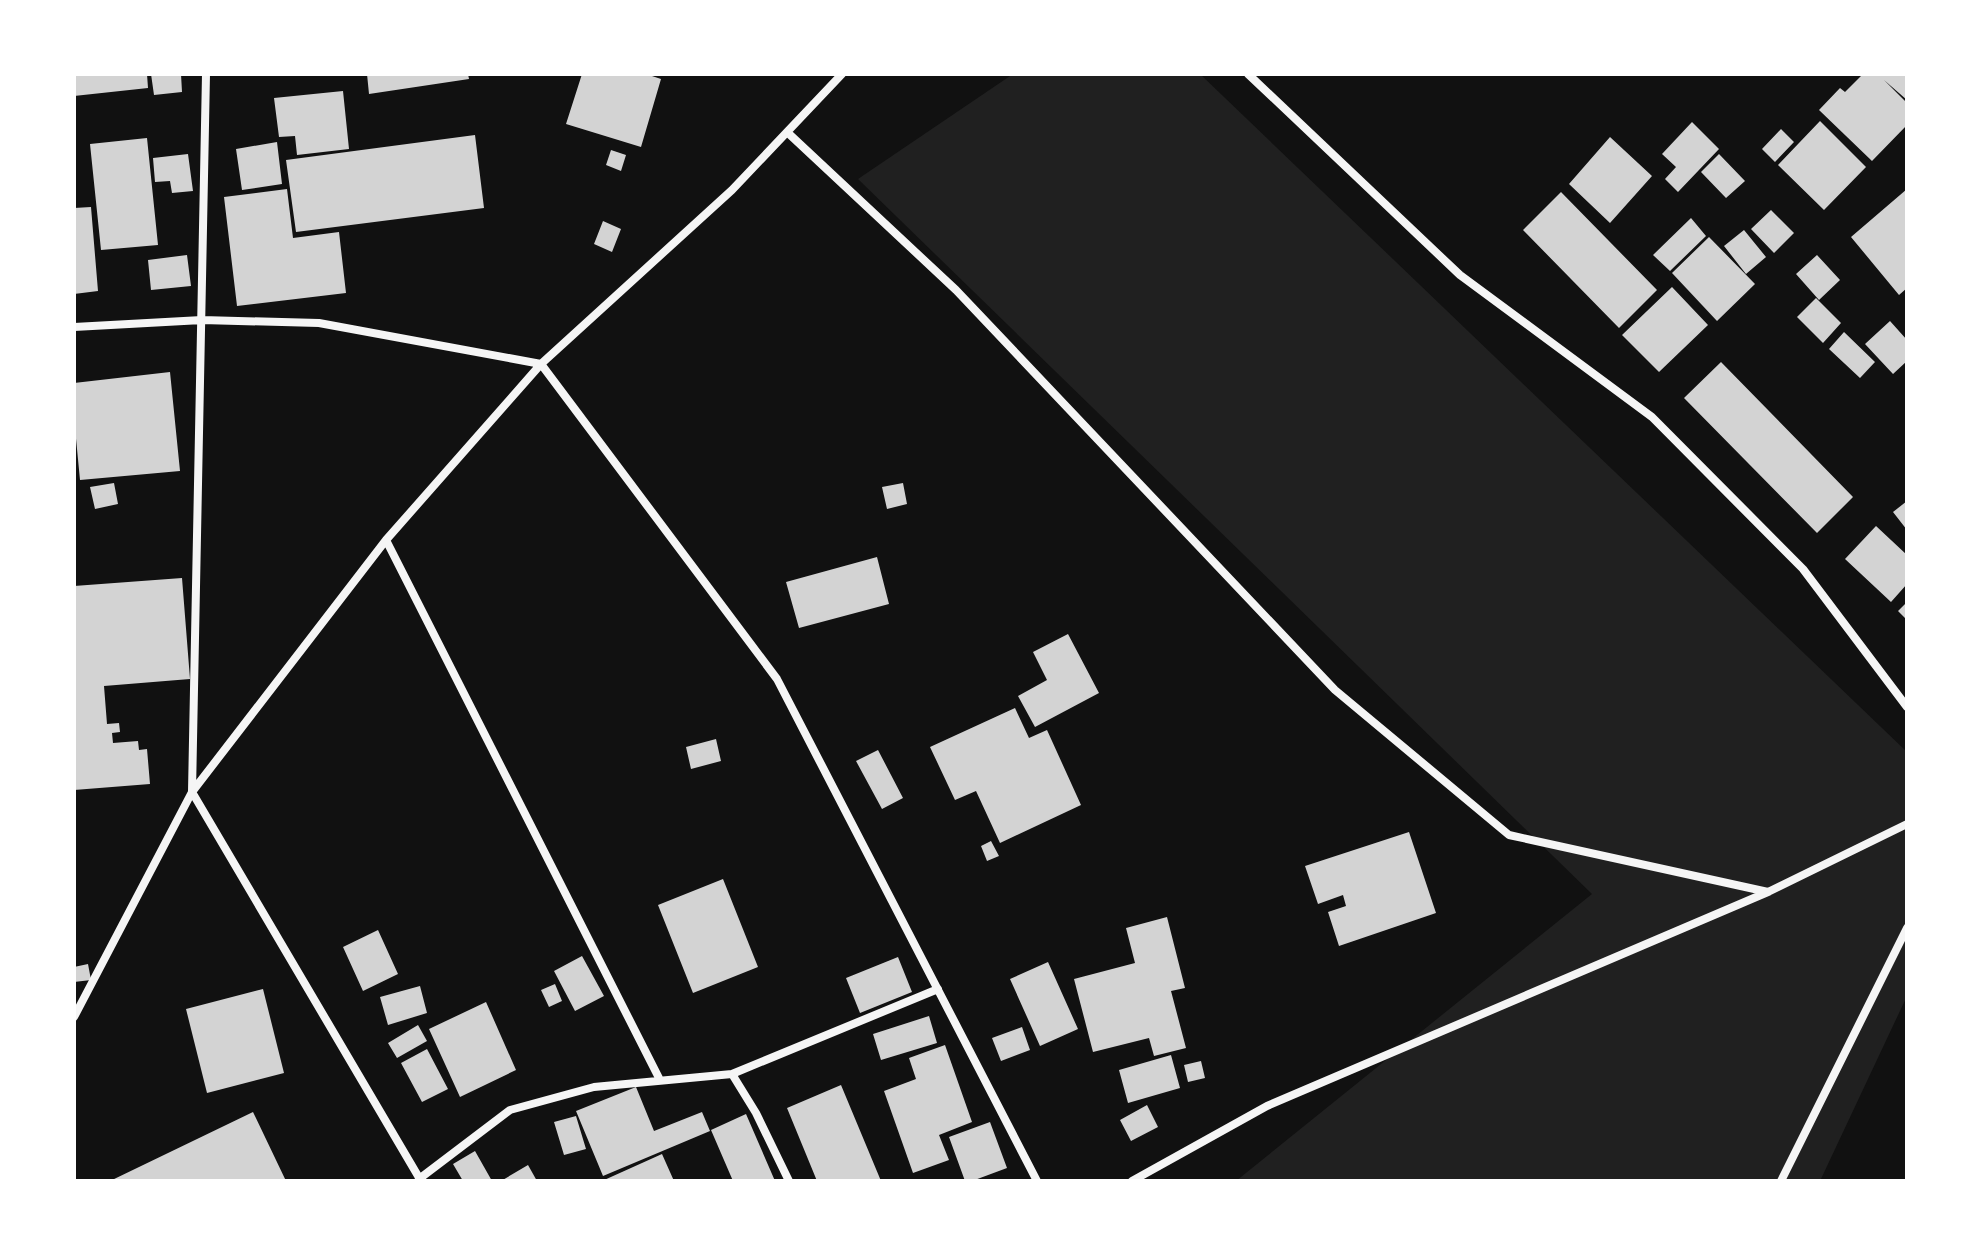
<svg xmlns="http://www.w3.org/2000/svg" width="1981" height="1255" font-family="'Varela Round',sans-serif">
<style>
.green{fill:#202020}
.building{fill:#d3d3d3}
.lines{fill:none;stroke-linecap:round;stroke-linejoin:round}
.minor{stroke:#f5f5f5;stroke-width:8}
</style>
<rect width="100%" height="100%" fill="#111"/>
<path class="green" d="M 1013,74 L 1200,74 L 1907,752 L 1907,996 L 1820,1181 L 1236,1181 L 1592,894 L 858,179 Z"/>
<path class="building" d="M 74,74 L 147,74 L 148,88 L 74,96 Z
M 151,74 L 181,74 L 182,92 L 154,95 Z
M 367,74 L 468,74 L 469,79 L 369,94 Z
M 582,74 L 646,74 L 661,79 L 641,147 L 566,124 Z
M 1863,74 L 1907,74 L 1907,100 L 1884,80 L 1907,103 L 1907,125 L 1872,161 L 1819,110 L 1840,88 L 1845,92 Z
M 343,91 L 349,149 L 297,155 L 295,136 L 279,137 L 274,98 Z
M 1820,121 L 1866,167 L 1824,210 L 1778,165 Z
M 1692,122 L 1719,149 L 1678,192 L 1665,179 L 1676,167 L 1662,154 Z
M 1781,129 L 1794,142 L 1775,162 L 1762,149 Z
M 475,135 L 484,208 L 296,232 L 286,160 Z
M 1610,137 L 1652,176 L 1610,223 L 1569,184 Z
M 147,138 L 158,245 L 101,250 L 90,144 Z
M 277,142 L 282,184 L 242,190 L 236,149 Z
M 611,150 L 626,155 L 621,171 L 606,165 Z
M 188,154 L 193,191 L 172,193 L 170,181 L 155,182 L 153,158 Z
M 1719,154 L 1745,181 L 1726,198 L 1701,172 Z
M 287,189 L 293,238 L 339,232 L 346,293 L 237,306 L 224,197 Z
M 1907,189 L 1907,288 L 1899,295 L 1851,237 Z
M 1561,192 L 1657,290 L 1619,328 L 1523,230 Z
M 91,207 L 98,291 L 74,294 L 74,208 Z
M 1771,210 L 1794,233 L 1774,253 L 1751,229 Z
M 1691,218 L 1706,236 L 1670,271 L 1653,255 Z
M 603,221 L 621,229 L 612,252 L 594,244 Z
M 1744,230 L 1766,257 L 1746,274 L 1724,246 Z
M 1709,237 L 1755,284 L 1717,321 L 1672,273 Z
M 187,255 L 191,286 L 151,290 L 148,260 Z
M 1817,255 L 1840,280 L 1819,300 L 1796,274 Z
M 1672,287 L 1708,325 L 1659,372 L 1622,335 Z
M 1816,298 L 1841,323 L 1823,343 L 1797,317 Z
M 1890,321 L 1907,340 L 1907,361 L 1893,374 L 1865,344 Z
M 1844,332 L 1875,362 L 1860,378 L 1829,349 Z
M 1721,362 L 1853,497 L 1817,533 L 1684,398 Z
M 170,372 L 180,471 L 80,480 L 74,418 L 74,383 Z
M 114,483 L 118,504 L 95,509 L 90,487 Z
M 903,483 L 907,504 L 887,509 L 882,487 Z
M 1907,501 L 1907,530 L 1893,512 Z
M 1876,526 L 1907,555 L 1907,584 L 1891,602 L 1845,559 Z
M 877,557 L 889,604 L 799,628 L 786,582 Z
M 182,578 L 190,679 L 104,686 L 107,724 L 119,723 L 120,732 L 112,733 L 113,743 L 138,741 L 139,750 L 147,749 L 150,784 L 74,790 L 74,586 Z
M 1907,602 L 1907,620 L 1898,611 Z
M 1068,634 L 1099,693 L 1035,727 L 1018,696 L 1047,680 L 1033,652 Z
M 1015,708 L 1029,738 L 1047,730 L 1081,805 L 1000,843 L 976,791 L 955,800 L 930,747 Z
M 716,739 L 721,761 L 691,769 L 686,747 Z
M 878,750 L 903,798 L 882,809 L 856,761 Z
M 1409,832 L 1436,913 L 1339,946 L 1328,912 L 1346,906 L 1343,895 L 1318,904 L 1305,866 Z
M 991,841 L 999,856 L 987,861 L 981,846 Z
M 723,879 L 758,967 L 693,993 L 658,905 Z
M 1167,917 L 1185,988 L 1171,991 L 1186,1048 L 1154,1056 L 1149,1038 L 1093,1052 L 1074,979 L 1135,963 L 1126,928 Z
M 378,930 L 398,974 L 363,991 L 343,947 Z
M 582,956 L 604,996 L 575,1011 L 554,971 Z
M 898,957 L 912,992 L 860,1013 L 846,978 Z
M 1048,962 L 1078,1029 L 1040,1046 L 1010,979 Z
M 88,964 L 91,980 L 74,982 L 74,967 Z
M 555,984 L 562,1001 L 549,1007 L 541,990 Z
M 420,986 L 427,1013 L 388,1025 L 380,997 Z
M 263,989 L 284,1073 L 207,1093 L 186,1009 Z
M 486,1002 L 516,1070 L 460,1097 L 429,1029 Z
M 929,1016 L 937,1043 L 881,1060 L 873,1034 Z
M 418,1025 L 427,1041 L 397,1058 L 388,1043 Z
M 1022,1027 L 1030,1050 L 1001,1061 L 992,1038 Z
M 945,1045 L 972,1122 L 939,1135 L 949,1160 L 913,1173 L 884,1091 L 916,1079 L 909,1058 Z
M 427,1049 L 448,1089 L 422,1102 L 401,1063 Z
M 1171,1055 L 1180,1088 L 1128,1103 L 1119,1070 Z
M 1201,1061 L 1205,1078 L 1188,1082 L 1184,1065 Z
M 841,1085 L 881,1181 L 817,1181 L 787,1108 Z
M 636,1087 L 654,1131 L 702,1112 L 710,1131 L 603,1176 L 576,1111 Z
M 1147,1105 L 1158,1127 L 1131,1141 L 1120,1120 Z
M 253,1112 L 286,1181 L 110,1181 Z
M 746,1114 L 775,1181 L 733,1181 L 711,1130 Z
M 576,1116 L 586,1149 L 564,1155 L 554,1122 Z
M 990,1122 L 1007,1168 L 972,1181 L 965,1181 L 949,1137 Z
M 475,1151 L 492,1181 L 463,1181 L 453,1164 Z
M 662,1154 L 674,1181 L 602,1181 Z
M 528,1165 L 537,1181 L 501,1181 Z"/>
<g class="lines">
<path class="minor" d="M 206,74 L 192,792 L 421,1181
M 1248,74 L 1460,275 L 1652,417 L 1803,569 L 1907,707
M 787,132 L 956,290 L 1335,690 L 1509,835 L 1768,892
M 74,327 L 202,320 L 319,323 L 541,364 L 777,679 L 1037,1181
M 386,540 L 660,1080
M 74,1017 L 192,792 L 386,540 L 541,364 L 732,190 L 842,74
M 732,1074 L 756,1113 L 789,1181
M 419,1179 L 510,1110 L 594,1087 L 732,1074 L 938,989
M 1132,1181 L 1267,1106 L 1768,892 L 1907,824
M 1781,1181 L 1907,928"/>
</g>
<rect width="1981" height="1255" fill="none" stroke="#ffffff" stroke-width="152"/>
</svg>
